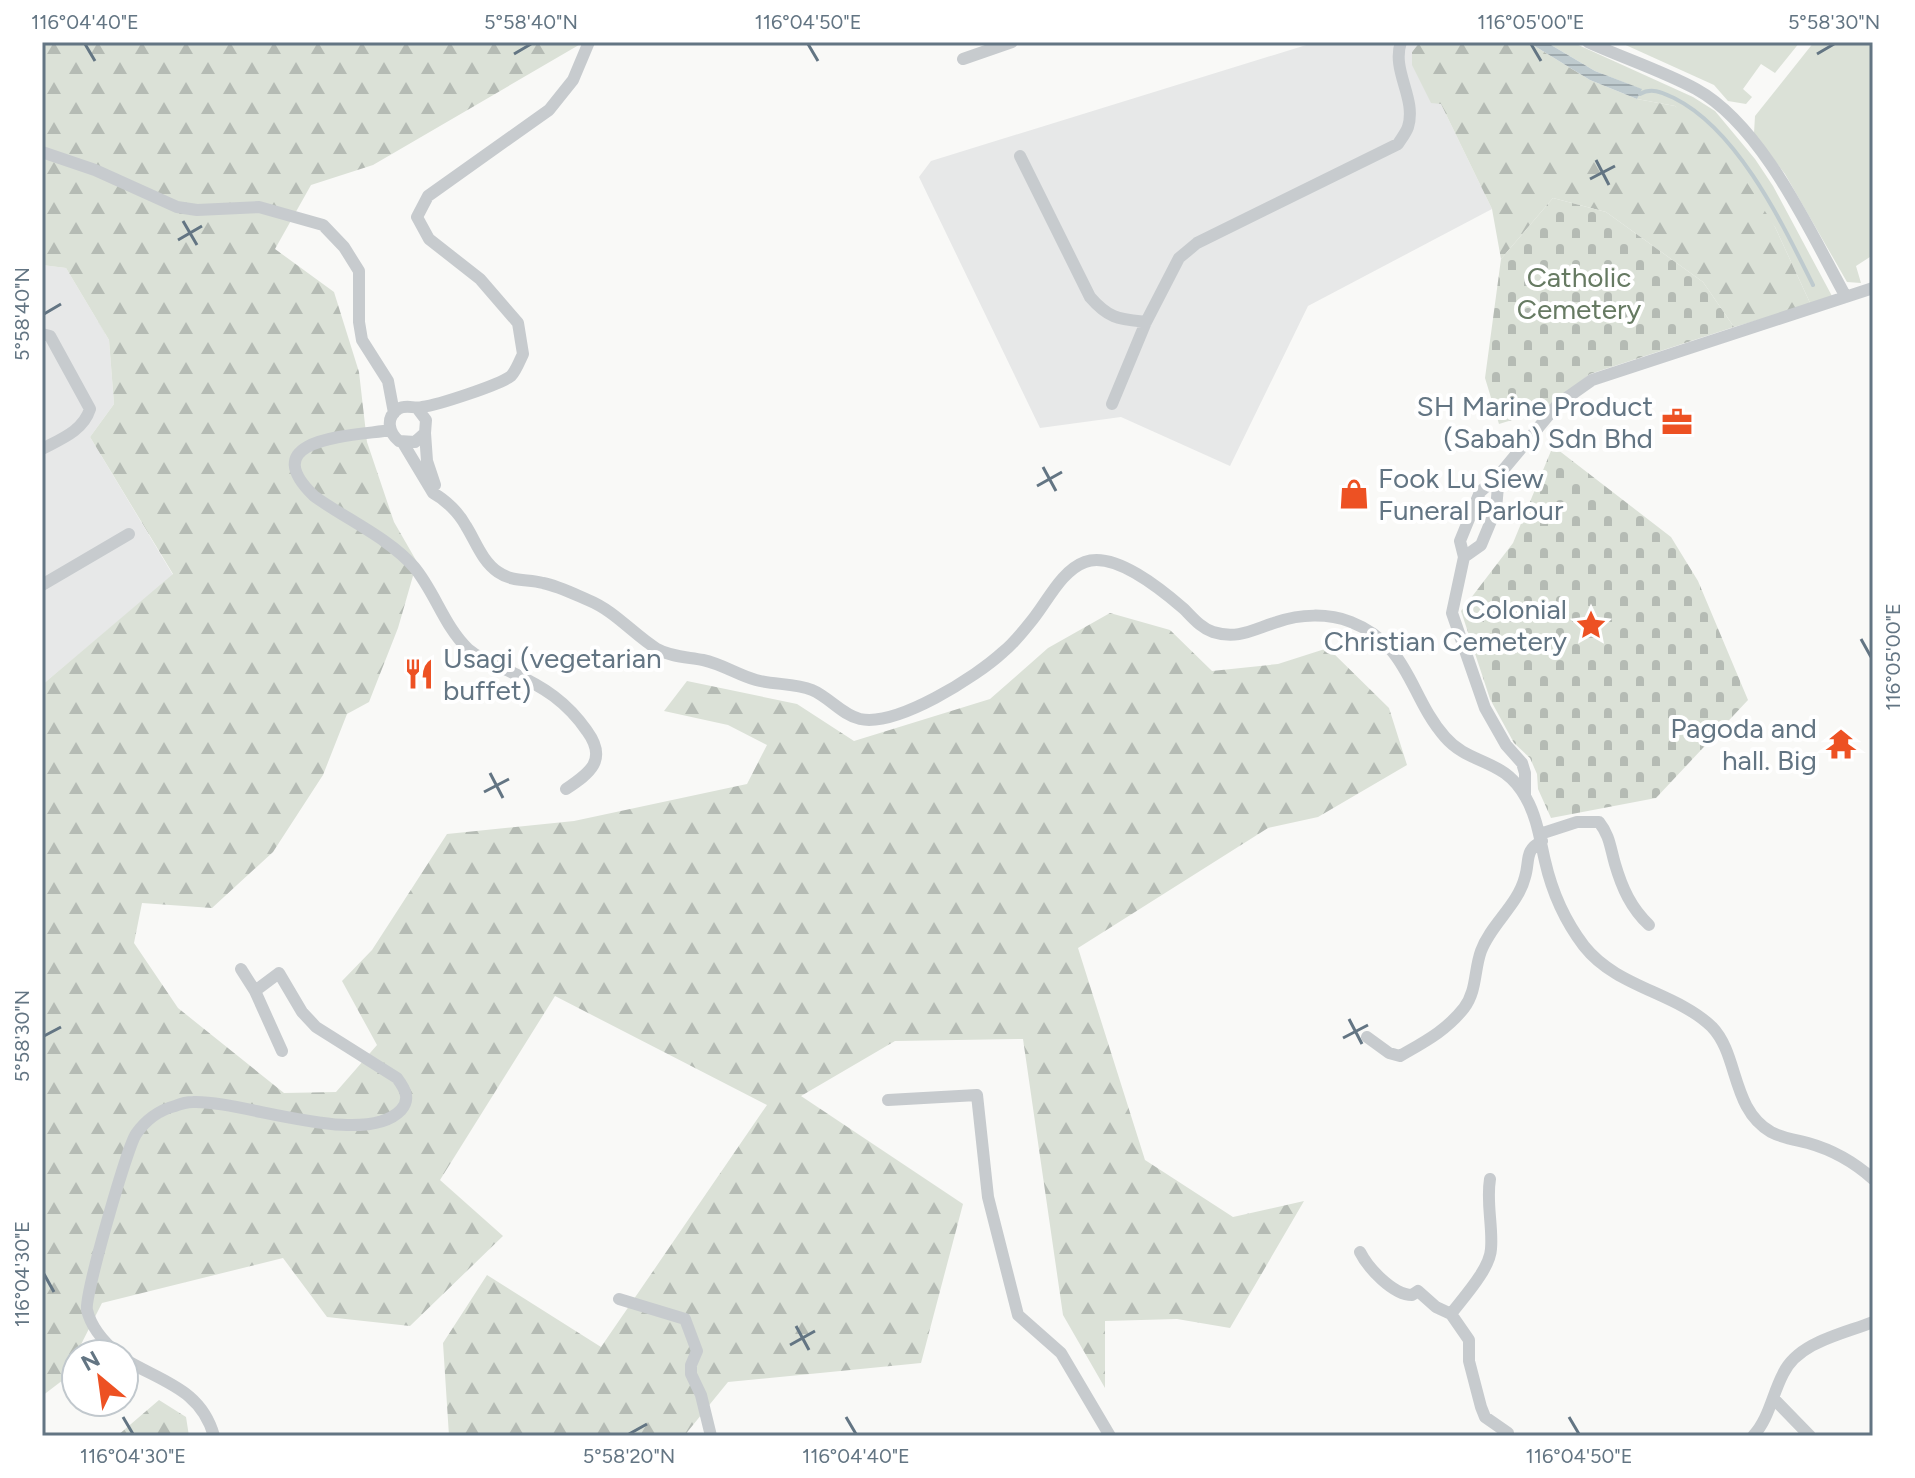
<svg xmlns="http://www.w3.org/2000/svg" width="1915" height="1478" font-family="Figtree,sans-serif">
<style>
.built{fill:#e7e8e8}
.grass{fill:#dbe1d7}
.forest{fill:url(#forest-firs)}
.cemetery{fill:url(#cemetery-stones)}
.water{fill:url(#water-rules)}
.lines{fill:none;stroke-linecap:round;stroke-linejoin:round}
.stream{stroke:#becace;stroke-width:4}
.street{stroke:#c7cbce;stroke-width:12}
.ticks{fill:none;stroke:#637583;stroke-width:3}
.labels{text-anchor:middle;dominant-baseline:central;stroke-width:8;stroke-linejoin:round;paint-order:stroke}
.park-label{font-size:28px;fill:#667a62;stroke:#fff}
.poi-label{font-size:28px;fill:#637583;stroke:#fff;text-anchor:end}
.neatline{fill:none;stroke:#637583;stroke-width:3}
.ticks-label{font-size:20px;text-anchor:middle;fill:#637583}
</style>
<defs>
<pattern id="forest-firs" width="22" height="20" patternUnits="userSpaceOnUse" patternTransform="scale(2)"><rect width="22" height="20" fill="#dbe1d7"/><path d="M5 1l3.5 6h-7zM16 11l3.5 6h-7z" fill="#b5bbb4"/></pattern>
<pattern id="cemetery-stones" width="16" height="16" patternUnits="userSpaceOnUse" patternTransform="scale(2)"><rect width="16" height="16" fill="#dbe1d7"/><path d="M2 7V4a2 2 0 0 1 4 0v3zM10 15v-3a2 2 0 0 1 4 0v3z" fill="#b5bbb4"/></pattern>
<pattern id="water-rules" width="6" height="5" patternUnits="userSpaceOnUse" patternTransform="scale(2)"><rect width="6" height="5" fill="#becace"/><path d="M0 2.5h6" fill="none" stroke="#9ea9ad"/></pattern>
</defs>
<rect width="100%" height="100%" fill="#f9f9f7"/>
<path class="built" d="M 1316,42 L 1420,42 L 1412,52 L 1441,104 L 1492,209 L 1308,306 L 1230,466 L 1121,417 L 1040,428 L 919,177 L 931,161 Z
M 42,265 L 66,268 L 109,340 L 114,404 L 90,437 L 173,575 L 42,685 Z"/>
<path class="grass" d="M 1546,42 L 1574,43 L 1693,97 L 1715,111 L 1755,159 L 1773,186 L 1832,296 L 1811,305 L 1775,227 L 1675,106 L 1637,99 L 1641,89 L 1595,71 Z
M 1619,42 L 1800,42 L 1775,73 L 1761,64 L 1743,89 L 1752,97 L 1746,104 L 1728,101 L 1714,85 Z
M 1814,42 L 1873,42 L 1873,255 L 1856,266 L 1861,283 L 1847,282 L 1785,174 L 1754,133 L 1755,116 Z"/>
<path class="forest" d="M 42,42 L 584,42 L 373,165 L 311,185 L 275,249 L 334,292 L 359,372 L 367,442 L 394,522 L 417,562 L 398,628 L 369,702 L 347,714 L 323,775 L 273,852 L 212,908 L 142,903 L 134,943 L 178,1008 L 284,1093 L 336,1092 L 377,1045 L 342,981 L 372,950 L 447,834 L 574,821 L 747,784 L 767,745 L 728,725 L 664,711 L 687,681 L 797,704 L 854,741 L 990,699 L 1048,648 L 1110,613 L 1170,630 L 1212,671 L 1278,664 L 1328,648 L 1389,708 L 1407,765 L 1318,817 L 1268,828 L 1078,948 L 1145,1160 L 1233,1217 L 1304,1201 L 1230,1328 L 1177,1319 L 1105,1321 L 1105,1388 L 1063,1315 L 1023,1039 L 895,1041 L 801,1096 L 963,1204 L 921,1363 L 728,1382 L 684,1436 L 449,1436 L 443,1343 L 487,1275 L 601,1347 L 767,1105 L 555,996 L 440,1180 L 503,1236 L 410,1326 L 327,1317 L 283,1258 L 102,1303 L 63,1380 L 42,1396 L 42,685 L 173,574 L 90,437 L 114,404 L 109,340 L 66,268 L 42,265 Z
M 1420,42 L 1528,42 L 1590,80 L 1637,99 L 1675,106 L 1701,127 L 1734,162 L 1775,227 L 1811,305 L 1734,327 L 1703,282 L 1606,212 L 1553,198 L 1501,259 L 1492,209 L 1441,104 L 1431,103 L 1412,65 L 1412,52 Z
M 159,1400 L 186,1417 L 189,1436 L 117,1436 Z"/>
<path class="cemetery" d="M 1553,198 L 1606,212 L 1703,282 L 1734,327 L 1590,374 L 1534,418 L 1525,416 L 1499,424 L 1485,378 L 1501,259 Z
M 1553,446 L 1671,537 L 1698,581 L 1748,700 L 1656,798 L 1551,818 L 1538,789 L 1537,774 L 1530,758 L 1514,743 L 1490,699 L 1461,611 L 1513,543 Z"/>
<path class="water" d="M 1528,42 L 1546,42 L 1595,71 L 1642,89 L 1637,99 L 1590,80 Z"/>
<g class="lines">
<path class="stream" d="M 1640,94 C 1652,87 1663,93 1674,98 C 1738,130 1782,223 1813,285"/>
<path class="street" d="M 1588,42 C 1623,58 1663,71 1696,89 C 1763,126 1810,232 1846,297
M 963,59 L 1012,42
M 42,152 L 95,170 L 177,207 L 197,210 L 259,207 L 323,225 L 344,247 L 359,271 L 359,322 L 362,340 L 388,381 L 394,413
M 1020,156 L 1090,297 C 1109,319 1119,319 1146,322
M 42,334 L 50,336 L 90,409 C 83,431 61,439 42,449
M 1112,404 L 1146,322 L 1179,258 L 1197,243 L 1398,144 C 1401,139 1406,133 1408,127 C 1417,98 1391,71 1401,42
M 417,408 L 426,420 L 425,433 L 415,442 L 399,441 C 389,433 385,418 398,409 C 406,404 414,409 422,407 C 438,405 499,385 511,376 C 516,371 520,360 523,354 L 518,323 L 480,279 L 429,239 L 417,217 L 428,196 L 549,110 L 573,80 L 589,42
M 391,430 C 353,436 253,437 314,496 C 344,518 389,538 414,567 C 435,592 444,626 468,649 C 481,660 496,665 511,672 C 544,687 567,702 587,731 C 608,760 590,773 566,789
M 425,433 L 427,461 L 435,485
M 403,443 L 433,493 C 446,500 459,513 466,526 C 476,542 482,561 498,572 C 512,582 527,579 543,583 C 558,586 574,594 588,600 C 615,611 633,634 657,649 C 671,657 688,657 703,660 C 722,664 738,675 756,680 C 774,685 795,683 812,690 C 829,697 842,715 860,719 C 897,727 976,677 1003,652 C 1013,644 1021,634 1029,624 C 1046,605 1060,571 1085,562 C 1115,551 1162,590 1184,609 C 1193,618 1201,628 1213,632 C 1238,640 1254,629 1277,622 C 1300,614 1328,613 1351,622 C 1410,645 1409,696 1445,737 C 1470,766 1504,757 1526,798 C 1537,817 1540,840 1545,861 C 1552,892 1565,921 1584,946 C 1617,988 1676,992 1712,1027 C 1739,1055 1731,1109 1771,1132 C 1782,1138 1796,1140 1808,1143 C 1833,1150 1854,1162 1873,1179
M 1464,557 L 1481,545 L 1496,509 L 1499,475
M 42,585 L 129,534
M 1525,795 L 1525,773 L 1522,763 L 1506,745 L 1485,708 L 1452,613 L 1464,557 L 1460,541 L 1480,492 L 1499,475 L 1558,404 L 1592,380 L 1873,288
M 1540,834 L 1577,822 L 1599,822 C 1610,836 1610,847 1615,864 C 1622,888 1631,908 1649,925
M 241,969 L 255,991
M 1367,1037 L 1389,1053 L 1400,1056 C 1424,1042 1446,1031 1464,1008 C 1477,991 1474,970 1481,951 C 1491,924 1518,905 1525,877 C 1530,861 1524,850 1542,841
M 888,1100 L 977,1095 L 988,1197 L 1018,1315 L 1061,1353 L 1110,1436
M 1360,1252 C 1368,1268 1393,1295 1412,1295 L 1418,1291 L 1436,1307 L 1451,1314 L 1469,1340 L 1469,1361 L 1481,1407 L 1485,1417 L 1508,1433 L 1507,1436
M 619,1299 L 685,1319 L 697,1351 L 691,1365 L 691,1374 L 701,1395 L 711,1436
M 1451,1314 C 1463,1298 1490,1269 1491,1249 C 1493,1226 1486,1203 1490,1179
M 118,1354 C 105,1343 91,1327 87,1310 C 84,1296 127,1148 136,1134 C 145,1121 159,1110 175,1106 C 180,1104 187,1102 193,1102 C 242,1100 364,1149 401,1110 C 411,1099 405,1089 397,1078 L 316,1027 L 302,1012 L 279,973 L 255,991 L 282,1051
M 124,1359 C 162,1382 201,1389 214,1436
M 1773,1398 L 1810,1436
M 1753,1436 C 1769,1419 1772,1395 1783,1374 C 1798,1342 1843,1334 1873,1322"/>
</g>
<path class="ticks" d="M 85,44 L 95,61M 808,44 L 818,61M 1531,44 L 1541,61M 514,54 L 531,44M 1817,54 L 1834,44M 1596,160 L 1609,185M 1590,179 L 1615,166M 183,221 L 197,245M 178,240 L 202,226M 44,314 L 61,304M 1043,467 L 1056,491M 1037,486 L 1062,472M 1861,639 L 1871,657M 490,773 L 503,798M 484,792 L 509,779M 1349,1019 L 1362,1044M 44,1036 L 61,1027M 1343,1038 L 1368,1025M 44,1274 L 54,1292M 796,1326 L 809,1350M 790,1345 L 815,1331M 123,1417 L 133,1434M 846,1417 L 856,1434M 1569,1417 L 1579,1434M 629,1434 L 647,1424"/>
<defs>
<g id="office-bare" transform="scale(2.4)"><path d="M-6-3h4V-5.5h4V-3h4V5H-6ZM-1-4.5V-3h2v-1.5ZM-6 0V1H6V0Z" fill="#ed5123" stroke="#fff" stroke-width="2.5" paint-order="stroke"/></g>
<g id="shop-bare" transform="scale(2.4)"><path d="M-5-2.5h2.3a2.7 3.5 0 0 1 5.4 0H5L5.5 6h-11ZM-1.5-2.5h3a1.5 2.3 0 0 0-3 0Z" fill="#ed5123" stroke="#fff" stroke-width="2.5" paint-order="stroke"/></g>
<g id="sight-bare" transform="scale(2.4)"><path d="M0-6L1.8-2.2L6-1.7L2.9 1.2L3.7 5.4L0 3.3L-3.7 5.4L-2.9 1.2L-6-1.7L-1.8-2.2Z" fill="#ed5123" stroke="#fff" stroke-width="2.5" paint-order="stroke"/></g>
<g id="restaurant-bare" transform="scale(2.4)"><path d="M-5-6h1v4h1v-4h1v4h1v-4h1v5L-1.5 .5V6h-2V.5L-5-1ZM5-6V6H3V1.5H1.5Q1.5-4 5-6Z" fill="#ed5123" stroke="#fff" stroke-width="2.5" paint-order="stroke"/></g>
<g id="temple-bare" transform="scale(2.4)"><path d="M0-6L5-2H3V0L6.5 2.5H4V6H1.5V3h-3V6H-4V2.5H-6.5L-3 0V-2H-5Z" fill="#ed5123" stroke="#fff" stroke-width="2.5" paint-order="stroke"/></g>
</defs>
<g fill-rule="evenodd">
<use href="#office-bare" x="1677" y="422"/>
<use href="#shop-bare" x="1354" y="494"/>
<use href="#sight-bare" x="1591" y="625"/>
<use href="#restaurant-bare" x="419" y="674"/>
<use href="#temple-bare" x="1841" y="744"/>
</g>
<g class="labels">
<g class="park-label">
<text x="1579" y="277">Catholic<tspan x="1579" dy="32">Cemetery</tspan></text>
</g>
<g class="poi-label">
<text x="1653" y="406">SH Marine Product<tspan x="1653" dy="32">(Sabah) Sdn Bhd</tspan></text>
<text x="1378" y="478" text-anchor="start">Fook Lu Siew<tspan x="1378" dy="32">Funeral Parlour</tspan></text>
<text x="1567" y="609">Colonial<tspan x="1567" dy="32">Christian Cemetery</tspan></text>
<text x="443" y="658" text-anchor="start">Usagi (vegetarian<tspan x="443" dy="32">buffet)</tspan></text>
<text x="1817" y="728">Pagoda and<tspan x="1817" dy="32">hall. Big</tspan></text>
</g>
</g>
<rect width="1915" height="1478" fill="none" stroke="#ffffff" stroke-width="88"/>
<g transform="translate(100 1378) rotate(331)"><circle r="38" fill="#ffffff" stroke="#c1c8cd" stroke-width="2"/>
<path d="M0-6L14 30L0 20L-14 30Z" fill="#ed5123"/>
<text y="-12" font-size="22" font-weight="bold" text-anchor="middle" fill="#637583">N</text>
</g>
<rect x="44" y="44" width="1827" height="1390" class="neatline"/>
<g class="ticks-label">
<text x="85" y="29">116°04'40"E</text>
<text x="531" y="29">5°58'40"N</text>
<text x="808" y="29">116°04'50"E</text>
<text x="1531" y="29">116°05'00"E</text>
<text x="1834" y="29">5°58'30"N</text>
<text transform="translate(22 314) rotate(-90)" y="7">5°58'40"N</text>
<text transform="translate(1893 657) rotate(-90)" y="7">116°05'00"E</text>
<text transform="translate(22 1036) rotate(-90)" y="7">5°58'30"N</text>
<text transform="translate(22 1274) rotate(-90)" y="7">116°04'30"E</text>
<text x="133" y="1463">116°04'30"E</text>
<text x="629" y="1463">5°58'20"N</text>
<text x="856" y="1463">116°04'40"E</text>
<text x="1579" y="1463">116°04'50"E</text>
</g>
</svg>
